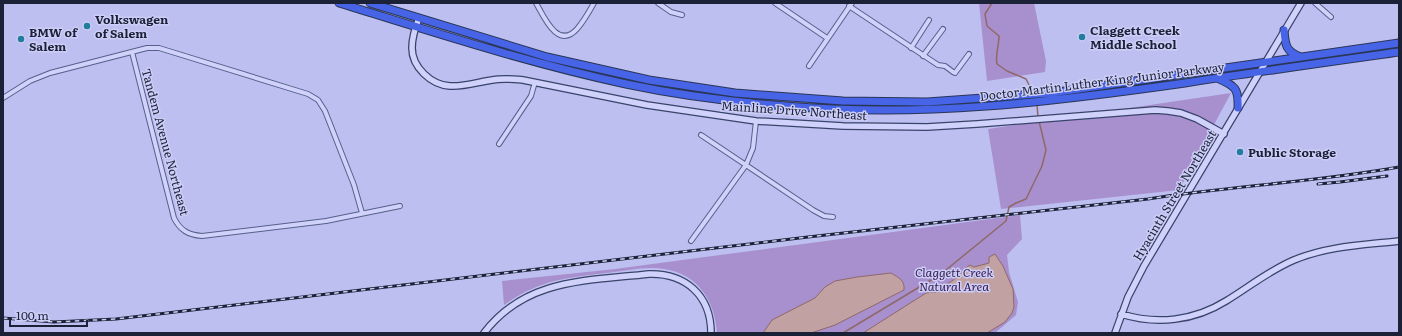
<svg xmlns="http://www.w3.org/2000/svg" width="1402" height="336" font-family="Literata,serif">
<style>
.green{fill:#a890ce}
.water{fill:#c1a1a2;stroke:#8f6868}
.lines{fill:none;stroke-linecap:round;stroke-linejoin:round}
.stream{stroke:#8f6868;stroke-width:1.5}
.street-casing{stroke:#556089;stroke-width:6}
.secondary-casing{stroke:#39446a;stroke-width:8}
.highway-casing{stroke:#2a3656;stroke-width:9}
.street{stroke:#d0d2fb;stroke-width:4}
.secondary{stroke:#d0d2fb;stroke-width:5.5}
.highway{stroke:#4764e6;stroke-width:7}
.rail-casing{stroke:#1b2237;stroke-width:3}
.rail{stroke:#cdcef7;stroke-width:1.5;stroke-dasharray:4.5;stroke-linecap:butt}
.poi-dot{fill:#227c9b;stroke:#cdcef7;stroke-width:1.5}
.labels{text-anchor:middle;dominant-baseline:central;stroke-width:3;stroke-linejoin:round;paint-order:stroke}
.poi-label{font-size:12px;font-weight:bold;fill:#1b2237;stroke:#cdcef7;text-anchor:start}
.street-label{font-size:12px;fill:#1b2237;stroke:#cdcef7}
.park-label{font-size:12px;font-style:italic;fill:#3b2054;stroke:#cdcef7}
</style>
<rect width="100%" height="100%" fill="#bdbff0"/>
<path class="green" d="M 979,3 L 1034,3 L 1046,61 L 1045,72 L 987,81 Z
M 1231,93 L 1179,190 L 1001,209 L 988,129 Z
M 1020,215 L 1022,239 L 1007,255 L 1009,272 L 1018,302 L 1016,315 L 995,333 L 717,333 C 715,301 698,274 664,269 C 646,266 625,271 607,273 C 565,278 539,280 504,305 L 502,281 L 615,269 Z"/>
<path class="water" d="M 995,254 L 1003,266 L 1013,289 L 1014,307 L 1012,313 L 1005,322 L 987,333 L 863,333 L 926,293 C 931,292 935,293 941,291 L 944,285 C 955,282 960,271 970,265 L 974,267 L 989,263 L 989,257 Z
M 891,273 C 899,278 905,280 904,290 L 835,325 L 811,333 L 763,333 L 772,320 L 815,298 L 825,287 L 835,281 L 857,277 Z"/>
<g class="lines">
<path class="stream" d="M 992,3 L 985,14 L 987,26 L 999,36 C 999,46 995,55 997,64 L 1007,71 L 1026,79 L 1033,93
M 1037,104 L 1038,118
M 843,333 L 941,274 L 1006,221 L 1009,207 L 1016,203 L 1026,199 L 1042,166 L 1046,150 L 1039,121"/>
<g class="street-casing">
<path id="street" d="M 536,3 C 544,17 558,50 577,29 C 584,21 589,12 594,3
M 658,3 L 671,12 L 682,15
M 775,3 L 827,38
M 1315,3 L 1331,17
M 849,6 L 938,65 L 945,66 L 953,72 L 955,73 L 969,54
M 911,48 L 929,20
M 132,52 L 174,218 C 180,230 188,235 202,236 L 326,221 L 400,206
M 923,56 L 943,29
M 809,66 L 852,3
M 3,98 L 30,81 L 50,73 L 147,48 L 159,48 L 308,94 L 318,100 L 325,111 L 354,185 L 362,213
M 701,135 L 813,210 L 824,216 L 833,217
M 499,144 L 531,96 L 535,82
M 691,241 L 746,165 L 753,148 L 756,121"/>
</g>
<g class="secondary-casing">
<path id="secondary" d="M 419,18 C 415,28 412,38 412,48 C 412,67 431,85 450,86 C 464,87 478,82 492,80 C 503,78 512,79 523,80 L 647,105 L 756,121 L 843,126 L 927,127 L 977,124 L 1155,110 L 1168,111 L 1181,113 L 1197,119 L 1224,134
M 1121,314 C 1157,325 1194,321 1226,301 C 1249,287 1270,270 1294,260 C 1327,246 1364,245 1399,241
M 484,333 C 526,278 587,281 649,274 C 685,273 711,295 711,333
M 1115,333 L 1128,297 L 1144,266 L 1301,3"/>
</g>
<g class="highway-casing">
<path id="highway" d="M 339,3 C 434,32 528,63 626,84 C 678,95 732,102 786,106 C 922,118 1051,102 1185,83 C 1256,72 1328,62 1399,52
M 370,3 L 547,57 L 649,80 L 735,93 L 843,101 L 927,102 L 1051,93 L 1399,43
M 1284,30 C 1285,45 1286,52 1301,57
M 1217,78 C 1235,86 1239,88 1238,108"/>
</g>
<use href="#street" class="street"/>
<use href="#secondary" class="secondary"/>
<use href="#highway" class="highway"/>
<g class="rail-casing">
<path id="rail" d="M 1318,184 L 1340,182 L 1387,176
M 3,318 L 54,322 L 116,319 L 808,237 L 1148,199 C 1231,186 1316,182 1399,167"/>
</g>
<use href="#rail" class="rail"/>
</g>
<g class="poi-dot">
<circle cx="87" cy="26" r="4"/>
<circle cx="1082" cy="37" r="4"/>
<circle cx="21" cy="39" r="4"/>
<circle cx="1240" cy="152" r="4"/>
</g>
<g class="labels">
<g class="poi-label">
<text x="95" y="19">Volkswagen<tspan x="95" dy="14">of Salem</tspan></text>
<text x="1090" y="30">Claggett Creek<tspan x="1090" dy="14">Middle School</tspan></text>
<text x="29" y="32">BMW of<tspan x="29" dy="14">Salem</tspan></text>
<text x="1248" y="152">Public Storage</text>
</g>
<g class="street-label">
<text transform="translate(1102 81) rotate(-7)">Doctor Martin Luther King Junior Parkway</text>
<text transform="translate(794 110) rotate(4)">Mainline Drive Northeast</text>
<text transform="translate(166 142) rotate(75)">Tandem Avenue Northeast</text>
<text transform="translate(1174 195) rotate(-59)">Hyacinth Street Northeast</text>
</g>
<g class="park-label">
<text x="954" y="272">Claggett Creek<tspan x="954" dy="14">Natural Area</tspan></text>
</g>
</g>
<rect width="1402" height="336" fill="none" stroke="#1b2237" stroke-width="8"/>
<path d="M10 320v6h77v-6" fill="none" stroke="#1b2237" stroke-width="2"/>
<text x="16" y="320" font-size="12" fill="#1b2237" stroke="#cdcef7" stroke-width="3" paint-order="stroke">100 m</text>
</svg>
